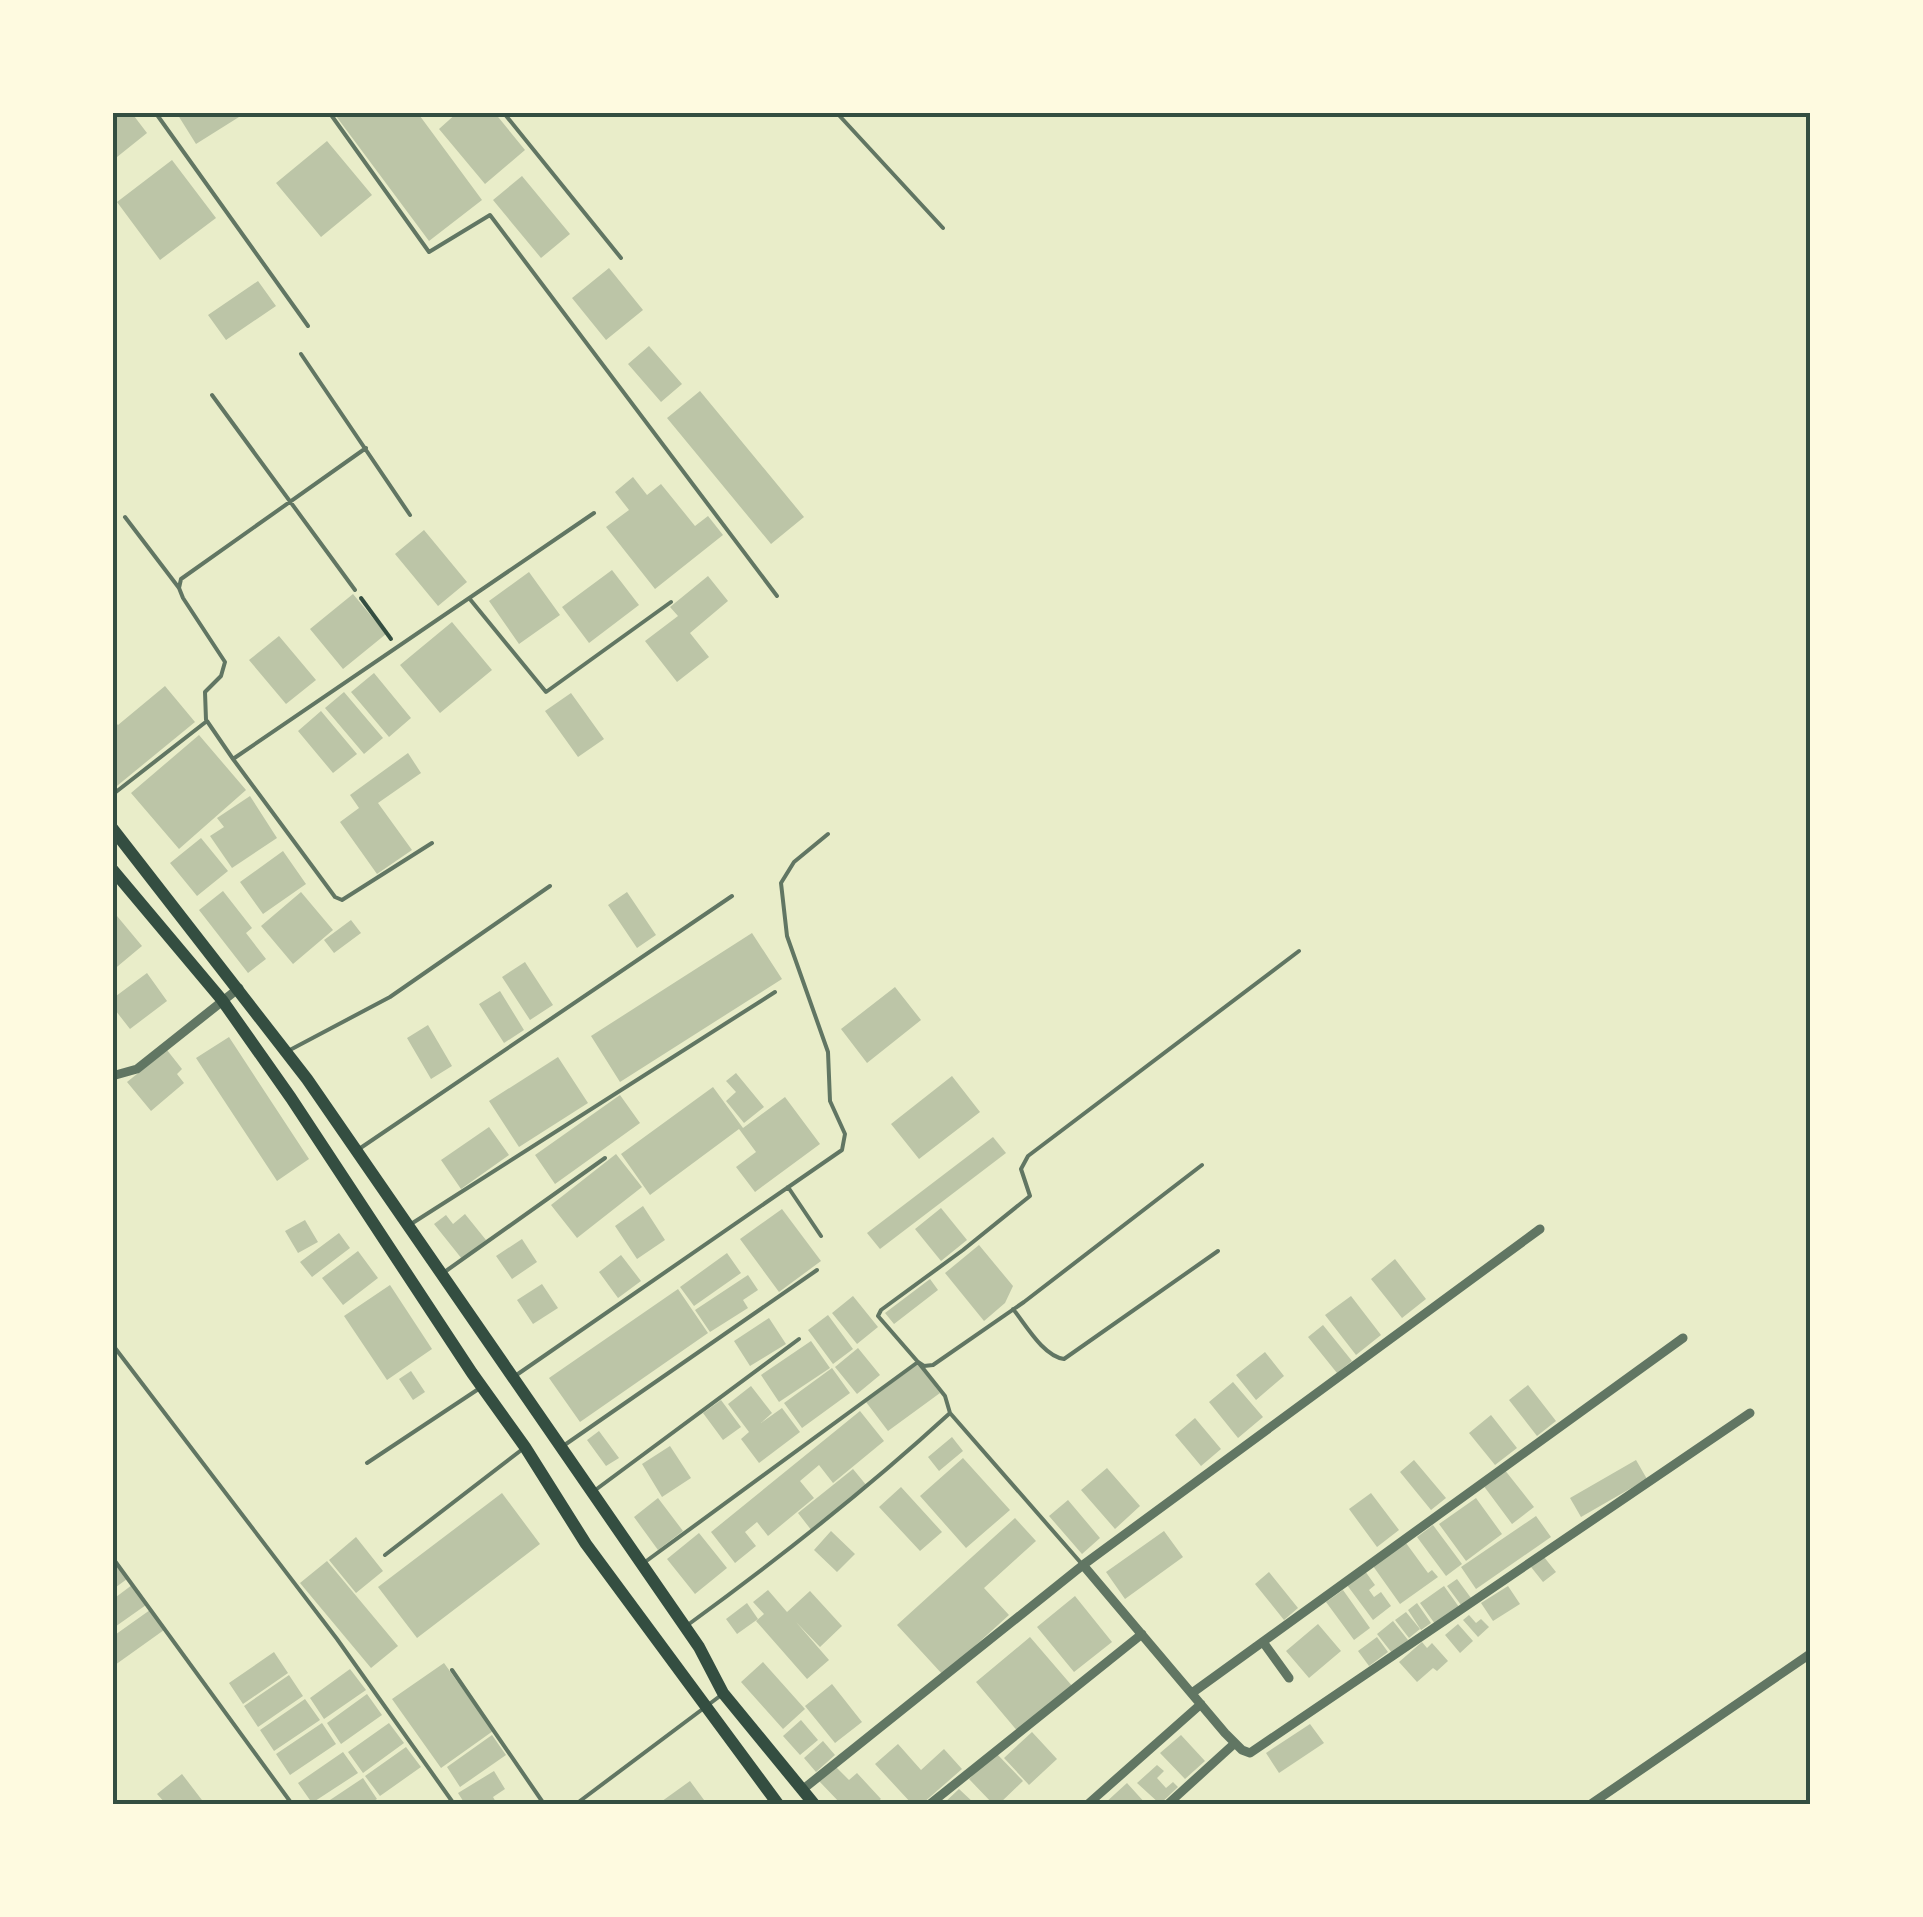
<svg xmlns="http://www.w3.org/2000/svg" width="1923" height="1917" font-family="'Libre Baskerville',serif">
<style>
.building{fill:#bcc5a7}
.lines{fill:none;stroke-linecap:round;stroke-linejoin:round}
.path{stroke:#344e41;stroke-width:4}
.service{stroke:#617663;stroke-width:4}
.minor{stroke:#617663;stroke-width:9}
.secondary{stroke:#344e41;stroke-width:12}
.neatline{fill:none;stroke:#344e41;stroke-width:4}
</style>
<rect width="100%" height="100%" fill="#e9edc9"/>
<path class="building" d="M 112,112 L 131,112 L 147,133 L 112,161 Z
M 176,112 L 236,112 L 239,117 L 196,144 Z
M 333,112 L 417,112 L 482,200 L 429,241 Z
M 458,112 L 494,112 L 525,150 L 485,184 L 439,129 Z
M 327,141 L 372,195 L 321,237 L 276,183 Z
M 172,160 L 216,218 L 160,260 L 117,202 Z
M 522,176 L 570,234 L 541,258 L 493,200 Z
M 609,268 L 643,310 L 606,340 L 572,298 Z
M 258,281 L 276,306 L 226,340 L 208,315 Z
M 649,346 L 682,384 L 661,402 L 628,364 Z
M 700,391 L 804,517 L 771,544 L 667,418 Z
M 633,477 L 647,495 L 661,484 L 695,526 L 708,516 L 723,535 L 655,589 L 606,527 L 629,510 L 615,492 Z
M 424,530 L 467,582 L 438,606 L 395,554 Z
M 612,570 L 639,605 L 589,643 L 562,607 Z
M 529,572 L 560,615 L 519,644 L 489,601 Z
M 708,576 L 728,601 L 690,633 L 709,657 L 677,682 L 645,641 L 678,616 L 670,607 Z
M 353,594 L 386,634 L 343,669 L 310,629 Z
M 452,622 L 492,670 L 440,713 L 400,665 Z
M 279,636 L 316,680 L 286,704 L 249,660 Z
M 374,673 L 411,718 L 389,737 L 351,692 Z
M 165,686 L 195,722 L 112,790 L 112,719 L 118,725 Z
M 344,692 L 383,738 L 364,754 L 325,708 Z
M 571,693 L 604,739 L 578,757 L 545,711 Z
M 321,711 L 357,754 L 333,773 L 298,731 Z
M 199,735 L 246,790 L 179,849 L 131,793 Z
M 408,753 L 421,773 L 378,803 L 412,850 L 377,874 L 340,822 L 359,808 L 350,795 Z
M 250,796 L 277,838 L 232,868 L 210,836 L 224,827 L 217,818 Z
M 201,838 L 228,871 L 197,896 L 170,863 Z
M 283,851 L 306,884 L 263,914 L 240,882 Z
M 223,891 L 252,928 L 246,933 L 266,959 L 248,973 L 199,910 Z
M 301,892 L 333,930 L 293,964 L 261,926 Z
M 627,892 L 656,935 L 637,948 L 608,905 Z
M 112,910 L 142,946 L 112,971 Z
M 351,920 L 361,933 L 334,953 L 324,940 Z
M 752,933 L 782,979 L 620,1082 L 591,1036 Z
M 525,962 L 553,1005 L 530,1020 L 502,977 Z
M 147,973 L 167,1001 L 130,1029 L 112,1006 L 112,999 Z
M 895,987 L 921,1020 L 867,1063 L 841,1029 Z
M 500,991 L 524,1030 L 504,1043 L 479,1004 Z
M 428,1025 L 452,1066 L 431,1079 L 407,1038 Z
M 229,1037 L 309,1159 L 277,1181 L 196,1058 Z
M 167,1050 L 182,1069 L 177,1074 L 184,1083 L 151,1111 L 127,1082 Z
M 558,1057 L 588,1103 L 519,1147 L 489,1101 Z
M 736,1073 L 764,1107 L 744,1123 L 726,1101 L 736,1092 L 726,1081 Z
M 952,1076 L 980,1112 L 919,1159 L 891,1124 Z
M 713,1087 L 743,1128 L 785,1097 L 820,1144 L 755,1192 L 736,1167 L 756,1152 L 739,1129 L 650,1195 L 621,1154 Z
M 620,1095 L 640,1123 L 555,1184 L 535,1155 Z
M 489,1127 L 509,1155 L 461,1189 L 441,1160 Z
M 993,1137 L 1006,1153 L 880,1249 L 867,1233 Z
M 616,1154 L 642,1187 L 577,1238 L 551,1205 Z
M 643,1206 L 665,1240 L 637,1259 L 615,1226 Z
M 941,1208 L 967,1240 L 941,1261 L 915,1229 Z
M 782,1209 L 821,1261 L 779,1292 L 740,1239 Z
M 465,1214 L 486,1240 L 462,1259 L 434,1224 L 446,1215 L 453,1224 Z
M 305,1220 L 318,1242 L 298,1253 L 285,1231 Z
M 339,1233 L 350,1248 L 312,1277 L 300,1262 Z
M 522,1239 L 537,1262 L 512,1279 L 496,1256 Z
M 979,1245 L 1013,1286 L 1005,1303 L 984,1321 L 945,1273 Z
M 358,1251 L 378,1278 L 343,1305 L 322,1278 Z
M 727,1253 L 741,1273 L 694,1306 L 680,1287 Z
M 621,1255 L 641,1281 L 618,1298 L 599,1272 Z
M 1395,1259 L 1426,1299 L 1402,1318 L 1371,1279 Z
M 748,1275 L 758,1290 L 743,1300 L 748,1308 L 710,1332 L 695,1310 Z
M 930,1279 L 938,1290 L 894,1324 L 885,1313 Z
M 542,1284 L 558,1308 L 533,1324 L 517,1300 Z
M 390,1285 L 432,1349 L 387,1380 L 344,1316 Z
M 678,1289 L 708,1333 L 580,1422 L 549,1378 Z
M 853,1296 L 878,1327 L 857,1344 L 832,1313 Z
M 1351,1296 L 1381,1335 L 1356,1355 L 1325,1315 Z
M 828,1315 L 853,1349 L 833,1364 L 808,1330 Z
M 769,1318 L 786,1344 L 750,1366 L 734,1341 Z
M 1323,1325 L 1352,1361 L 1337,1373 L 1308,1337 Z
M 811,1341 L 830,1368 L 779,1402 L 761,1375 Z
M 858,1348 L 880,1375 L 857,1394 L 835,1367 Z
M 1265,1352 L 1284,1376 L 1256,1400 L 1236,1375 Z
M 918,1364 L 940,1393 L 888,1431 L 866,1402 Z
M 832,1368 L 850,1393 L 802,1428 L 784,1403 Z
M 411,1371 L 425,1392 L 413,1400 L 399,1379 Z
M 1233,1382 L 1263,1417 L 1238,1438 L 1209,1402 Z
M 1528,1385 L 1556,1421 L 1537,1436 L 1509,1400 Z
M 751,1386 L 772,1413 L 761,1423 L 782,1408 L 800,1432 L 759,1463 L 741,1439 L 749,1432 L 728,1404 Z
M 721,1400 L 741,1427 L 723,1440 L 703,1413 Z
M 860,1411 L 884,1441 L 833,1483 L 819,1465 L 800,1481 L 814,1498 L 768,1536 L 757,1522 L 745,1532 L 756,1546 L 735,1563 L 711,1532 Z
M 1491,1415 L 1517,1448 L 1495,1465 L 1469,1433 Z
M 1195,1418 L 1221,1449 L 1201,1466 L 1175,1435 Z
M 599,1431 L 619,1458 L 606,1466 L 587,1440 Z
M 952,1437 L 963,1451 L 939,1471 L 928,1457 Z
M 670,1446 L 691,1478 L 662,1497 L 642,1464 Z
M 963,1458 L 1010,1510 L 966,1548 L 920,1496 Z
M 1414,1460 L 1446,1498 L 1431,1510 L 1400,1472 Z
M 1636,1460 L 1647,1479 L 1581,1517 L 1570,1498 Z
M 1107,1468 L 1140,1506 L 1115,1529 L 1081,1490 Z
M 853,1469 L 867,1486 L 812,1531 L 798,1513 Z
M 1504,1469 L 1534,1507 L 1512,1524 L 1483,1485 Z
M 901,1487 L 942,1532 L 920,1551 L 879,1507 Z
M 502,1493 L 540,1544 L 417,1638 L 378,1587 Z
M 1371,1493 L 1399,1530 L 1377,1547 L 1349,1509 Z
M 658,1498 L 683,1531 L 658,1550 L 634,1517 Z
M 1476,1498 L 1502,1534 L 1466,1561 L 1439,1524 Z
M 1068,1500 L 1100,1538 L 1082,1554 L 1049,1516 Z
M 1536,1516 L 1551,1537 L 1476,1589 L 1461,1567 Z
M 1015,1518 L 1036,1541 L 984,1588 L 1009,1615 L 943,1675 L 897,1625 Z
M 1433,1525 L 1462,1564 L 1446,1576 L 1417,1537 Z
M 831,1531 L 855,1554 L 837,1572 L 814,1550 Z
M 1164,1531 L 1183,1557 L 1125,1599 L 1106,1572 Z
M 699,1533 L 727,1568 L 695,1594 L 667,1559 Z
M 356,1537 L 383,1571 L 356,1593 L 329,1560 Z
M 1406,1543 L 1428,1573 L 1432,1570 L 1438,1577 L 1400,1604 L 1373,1566 Z
M 1544,1557 L 1556,1572 L 1543,1582 L 1531,1567 Z
M 112,1560 L 127,1579 L 112,1590 Z
M 327,1561 L 398,1646 L 371,1668 L 300,1583 Z
M 1365,1571 L 1375,1585 L 1369,1590 L 1374,1597 L 1381,1592 L 1391,1606 L 1373,1620 L 1347,1585 Z
M 1269,1572 L 1298,1608 L 1284,1620 L 1255,1584 Z
M 1457,1579 L 1471,1598 L 1461,1605 L 1447,1586 Z
M 132,1585 L 146,1605 L 112,1629 L 112,1600 Z
M 1444,1586 L 1459,1607 L 1435,1624 L 1420,1603 Z
M 1508,1586 L 1520,1604 L 1493,1621 L 1481,1603 Z
M 768,1590 L 787,1612 L 810,1591 L 842,1626 L 820,1647 L 796,1622 L 829,1660 L 807,1679 L 756,1621 L 764,1614 L 753,1602 Z
M 1343,1590 L 1370,1628 L 1354,1640 L 1326,1602 Z
M 1075,1596 L 1112,1642 L 1074,1672 L 1037,1627 Z
M 747,1603 L 758,1619 L 737,1634 L 726,1619 Z
M 1417,1603 L 1431,1623 L 1421,1630 L 1408,1610 Z
M 150,1610 L 164,1630 L 115,1665 L 112,1637 Z
M 1406,1612 L 1420,1629 L 1409,1638 L 1395,1620 Z
M 1469,1615 L 1476,1623 L 1481,1619 L 1489,1627 L 1478,1637 L 1463,1620 Z
M 1393,1621 L 1408,1640 L 1392,1653 L 1377,1634 Z
M 1318,1624 L 1341,1651 L 1309,1678 L 1286,1651 Z
M 1458,1624 L 1473,1641 L 1460,1653 L 1445,1635 Z
M 1030,1637 L 1073,1687 L 1019,1733 L 976,1682 Z
M 1377,1637 L 1388,1652 L 1369,1666 L 1358,1651 Z
M 1422,1642 L 1427,1648 L 1432,1643 L 1448,1661 L 1437,1671 L 1433,1668 L 1417,1682 L 1399,1662 Z
M 274,1652 L 288,1673 L 243,1704 L 229,1683 Z
M 763,1662 L 805,1709 L 783,1729 L 741,1682 Z
M 444,1663 L 493,1731 L 441,1768 L 392,1699 Z
M 350,1669 L 366,1690 L 324,1719 L 310,1698 Z
M 289,1675 L 303,1696 L 258,1727 L 244,1706 Z
M 832,1684 L 862,1722 L 835,1743 L 805,1706 Z
M 367,1694 L 382,1715 L 341,1744 L 327,1723 Z
M 305,1699 L 320,1720 L 274,1751 L 260,1730 Z
M 801,1720 L 818,1740 L 800,1755 L 783,1736 Z
M 322,1723 L 336,1744 L 290,1775 L 276,1754 Z
M 389,1723 L 404,1743 L 363,1773 L 348,1752 Z
M 1310,1724 L 1324,1743 L 1279,1773 L 1266,1753 Z
M 1032,1732 L 1057,1759 L 1029,1785 L 1004,1758 Z
M 492,1735 L 506,1755 L 460,1787 L 447,1767 Z
M 1181,1735 L 1205,1761 L 1185,1779 L 1160,1753 Z
M 823,1741 L 835,1755 L 816,1772 L 804,1758 Z
M 898,1744 L 921,1770 L 944,1749 L 962,1769 L 922,1804 L 912,1804 L 875,1764 Z
M 406,1747 L 421,1767 L 380,1796 L 365,1776 Z
M 343,1752 L 358,1773 L 312,1803 L 298,1783 Z
M 996,1753 L 1023,1781 L 999,1804 L 993,1804 L 969,1779 Z
M 1157,1765 L 1164,1771 L 1157,1778 L 1166,1788 L 1173,1782 L 1178,1787 L 1160,1804 L 1137,1783 Z
M 835,1766 L 849,1780 L 857,1773 L 881,1799 L 875,1804 L 841,1804 L 819,1781 Z
M 494,1771 L 505,1789 L 493,1797 L 497,1804 L 465,1804 L 458,1793 Z
M 182,1774 L 205,1804 L 166,1804 L 157,1794 Z
M 363,1778 L 377,1799 L 369,1804 L 324,1804 Z
M 690,1781 L 707,1804 L 658,1804 Z
M 1127,1783 L 1146,1804 L 1104,1804 Z
M 959,1789 L 975,1804 L 943,1804 Z"/>
<g class="lines">
<path class="path" d="M 361,598 L 391,639"/>
<path class="service" d="M 155,112 L 308,326
M 329,112 L 429,252 L 490,215 L 777,596
M 503,112 L 621,258
M 836,112 L 943,228
M 301,354 L 410,515
M 212,395 L 355,590
M 125,517 L 179,588
M 469,598 L 546,692 L 671,602
M 206,720 L 205,692 L 221,676 L 225,662 L 183,598 L 179,588 L 181,579 L 366,448
M 233,759 L 335,897 L 342,900 L 432,843
M 112,795 L 207,721 L 233,759 L 594,513
M 288,1051 L 390,997 L 550,886
M 359,1149 L 732,896
M 1202,1165 L 1024,1302 L 933,1365 L 924,1366 L 918,1362 L 878,1316 L 881,1310 L 963,1250 L 1030,1196 L 1021,1169 L 1028,1156 L 1299,951
M 788,1187 L 821,1236
M 411,1224 L 775,992
M 446,1271 L 605,1158
M 1013,1309 C 1026,1325 1043,1356 1064,1359 L 1218,1251
M 112,1344 L 337,1639 L 454,1804
M 515,1376 L 842,1150 L 845,1134 L 830,1101 L 828,1052 L 787,936 L 781,883 L 794,862 L 828,834
M 950,1413 L 1081,1563
M 566,1444 L 817,1270
M 367,1463 L 480,1388
M 594,1491 L 799,1339
M 385,1555 L 524,1448
M 112,1557 L 292,1804
M 645,1562 L 918,1362 L 945,1396 L 950,1413 C 866,1490 781,1557 689,1624
M 452,1670 L 544,1804
M 112,1797 L 118,1804
M 576,1804 L 720,1696"/>
<path class="minor" d="M 112,1076 L 137,1069 L 239,988
M 1083,1565 L 1225,1733 L 1242,1750 L 1250,1753 L 1750,1413
M 1263,1642 L 1289,1678
M 1192,1693 L 1683,1338
M 802,1790 L 1083,1565 L 1540,1229
M 930,1804 L 1142,1634
M 1088,1804 L 1201,1704
M 1168,1804 L 1235,1743
M 1591,1804 L 1810,1654"/>
<path class="secondary" d="M 112,828 L 307,1079 L 699,1647 L 723,1693 L 814,1804
M 112,869 L 222,1000 L 291,1098 L 472,1373 L 525,1447 L 586,1544 L 778,1804"/>
</g>
<rect width="1923" height="1917" fill="none" stroke="#fefae0" stroke-width="230"/>
<rect x="115" y="115" width="1693" height="1687" class="neatline"/>
</svg>
